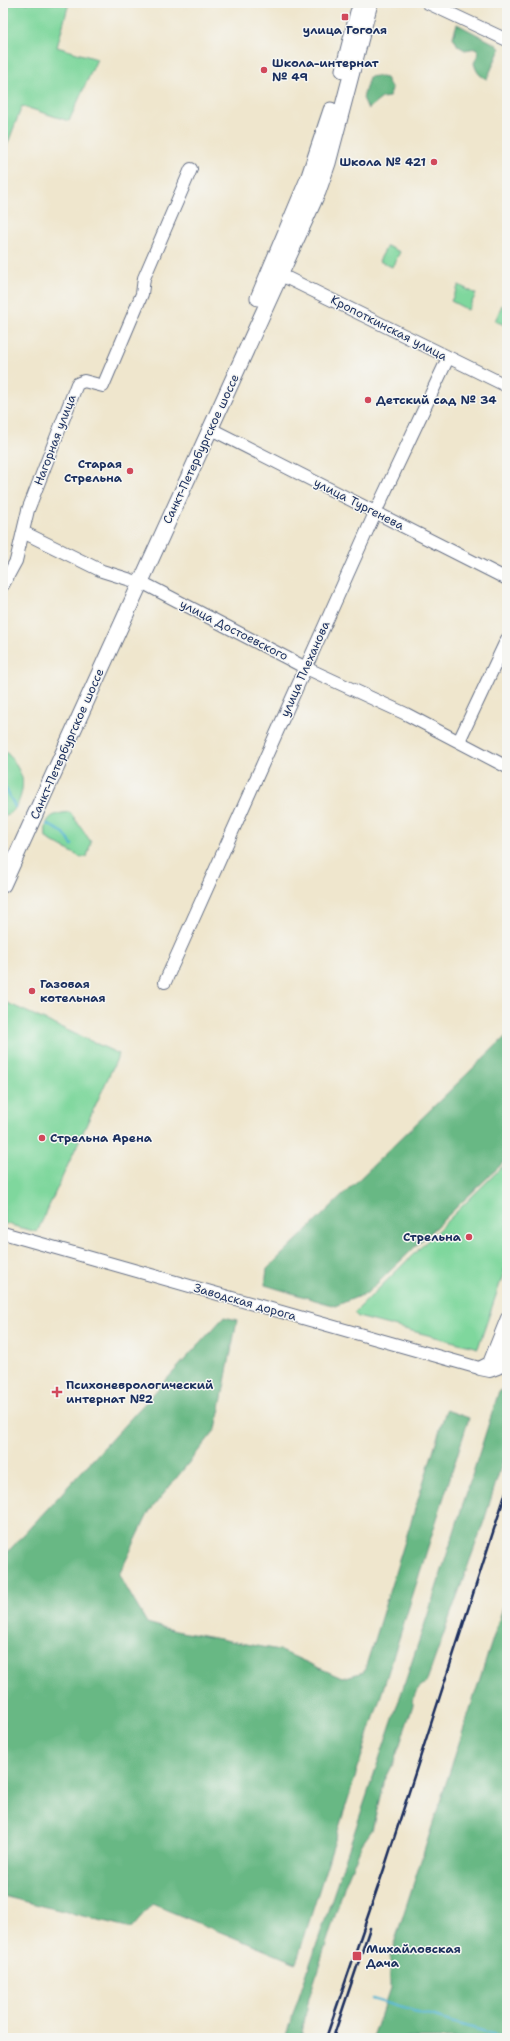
<svg xmlns="http://www.w3.org/2000/svg" width="510" height="2041" font-family="'Shantell Sans',sans-serif">
<style>
.green{fill:#7fd79d;stroke:#4d837e}
.forest{fill:#67b884;stroke:#417471}
.lines{fill:none;stroke-linecap:round;stroke-linejoin:round}
.stream{stroke:#51b4d0;stroke-width:2.5}
.minor-casing{stroke:#656f85;stroke-width:14}
.major-casing{stroke:#656f85;stroke-width:17}
.minor{stroke:#fff;stroke-width:12}
.major{stroke:#fff;stroke-width:15}
.rail{stroke:#1b2f5e;stroke-width:2.5}
.poi-dot{fill:#d1495b;stroke:#f6f6f2;stroke-width:1.5}
.labels{text-anchor:middle;dominant-baseline:central;stroke-width:3;stroke-linejoin:round;paint-order:stroke}
.poi-label{font-size:12px;font-weight:bold;fill:#1b2f5e;stroke:#f6f6f2;text-anchor:start}
.street-label{font-size:12px;fill:#1b2f5e;stroke:#f6f6f2}
</style>
<rect width="100%" height="100%" fill="#f6f6f2"/>
<filter id="ink" filterUnits="userSpaceOnUse"><feTurbulence type="fractalNoise" baseFrequency=".025" numOctaves="2"/><feDisplacementMap in="SourceGraphic" scale="8" xChannelSelector="R" yChannelSelector="G"/><feConvolveMatrix kernelMatrix="1 2 1 2 8 2 1 2 1" color-interpolation-filters="sRGB"/></filter>
<filter id="wash" filterUnits="userSpaceOnUse"><feTurbulence type="fractalNoise" baseFrequency=".012" numOctaves="4" result="noise"/><feDisplacementMap in="SourceGraphic" scale="16" xChannelSelector="R" yChannelSelector="G"/><feGaussianBlur stdDeviation="0.9" result="paint"/><feColorMatrix in="noise" values="0 0 0 0 0 0 0 0 0 0 0 0 0 0 0 0 0 1.4 0 .05"/><feComposite in="paint" operator="in"/></filter>
<g filter="url(#wash)">
<rect width="100%" height="100%" fill="#efe6cd"/>
<path class="green" d="M 3,3 L 69,3 L 57,47 L 97,59 L 69,121 L 22,106 L 3,156 Z
M 387,246 L 400,252 L 392,267 L 379,261 Z
M 459,285 L 476,294 L 468,310 L 451,301 Z
M 502,305 L 507,307 L 507,326 L 495,321 Z
M 3,748 C 10,756 17,765 21,775 C 26,785 18,817 3,815 Z
M 70,812 L 91,842 L 87,857 L 80,857 L 46,838 C 44,817 51,814 70,812 Z
M 3,1001 L 119,1054 L 37,1232 L 3,1223 Z
M 507,1162 L 507,1263 L 478,1348 L 358,1317 L 354,1313 Z"/>
<path class="forest" d="M 457,24 L 497,45 L 500,49 L 487,79 C 479,76 476,71 474,63 L 479,53 L 476,48 L 465,50 L 458,46 L 453,37 Z
M 376,76 L 386,78 L 392,89 L 389,97 L 382,98 L 368,109 L 363,98 L 369,77 Z
M 507,1035 L 507,1159 L 367,1293 L 335,1306 L 265,1285 L 267,1269 Z
M 224,1317 L 237,1320 L 216,1429 L 149,1512 L 119,1575 L 147,1623 L 176,1631 L 279,1650 L 342,1678 L 364,1672 L 446,1410 L 469,1418 L 296,1963 L 152,1904 L 131,1928 L 3,1896 L 3,1557 Z
M 505,1389 L 507,1390 L 507,1447 L 484,1521 L 426,1683 C 416,1688 414,1694 413,1705 L 394,1762 L 383,1784 L 372,1830 L 362,1844 L 345,1884 L 309,1998 L 301,2038 L 285,2038 L 428,1614 L 499,1391 Z
M 507,1595 L 507,2038 L 373,2038 L 390,1988 L 390,1956 Z"/>
<g class="lines">
<path class="stream" d="M 3,783 L 15,807
M 47,824 L 64,833 L 72,845
M 372,1999 L 507,2038"/>
</g>
</g>
<g filter="url(#ink)">
<g class="lines">
<g class="minor-casing">
<path id="minor" d="M 428,3 L 507,40
M 273,271 L 507,386
M 211,429 L 507,579
M 23,532 L 102,571 L 147,585 L 306,668 L 406,714 L 507,767
M 3,585 L 16,561 L 28,510 L 77,384 L 84,381 L 103,386 L 142,294 L 144,278 L 191,169
M 459,741 L 507,639
M 165,982 L 375,513 L 448,358
M 3,1233 L 479,1368 L 487,1369
M 479,1368 L 489,1363 L 507,1318
M 480,1369 L 490,1371 L 498,1368 L 507,1349"/>
</g>
<g class="major-casing">
<path id="major" d="M 343,70 L 358,12
M 258,298 L 308,179 L 331,110
M 3,885 L 318,192 L 328,163 L 370,3"/>
</g>
<use href="#minor" class="minor"/>
<use href="#major" class="major"/>
<path class="rail" d="M 326,2038 L 384,1869 L 507,1489
M 333,2038 L 370,1928"/>
</g>
</g>
<g class="poi-dot">
<rect x="341" y="13" width="8" height="8" rx="2"/>
<circle cx="264" cy="70" r="4"/>
<circle cx="434" cy="162" r="4"/>
<circle cx="368" cy="400" r="4"/>
<circle cx="130" cy="471" r="4"/>
<circle cx="32" cy="991" r="4"/>
<circle cx="42" cy="1138" r="4"/>
<circle cx="469" cy="1237" r="4"/>
<path d="M55 1386h4v4h4v4h-4v4h-4v-4h-4v-4h4z"/>
<rect x="352" y="1951" width="10" height="10" rx="2"/>
</g>
<g class="labels">
<g class="poi-label">
<text x="345" y="30" text-anchor="middle">улица Гоголя</text>
<text x="272" y="63">Школа-интернат<tspan x="272" dy="14">№ 49</tspan></text>
<text x="426" y="162" text-anchor="end">Школа № 421</text>
<text x="376" y="400">Детский сад № 34</text>
<text x="122" y="464" text-anchor="end">Старая<tspan x="122" dy="14">Стрельна</tspan></text>
<text x="40" y="984">Газовая<tspan x="40" dy="14">котельная</tspan></text>
<text x="50" y="1138">Стрельна Арена</text>
<text x="461" y="1237" text-anchor="end">Стрельна</text>
<text x="66" y="1385">Психоневрологический<tspan x="66" dy="14">интернат №2</tspan></text>
<text x="366" y="1949">Михайловская<tspan x="366" dy="14">Дача</tspan></text>
</g>
<g class="street-label">
<text transform="translate(389 328) rotate(27)">Кропоткинская улица</text>
<text transform="translate(55 440) rotate(-69)">Нагорная улица</text>
<text transform="translate(201 449) rotate(-65)">Санкт-Петербургское шоссе</text>
<text transform="translate(359 504) rotate(27)">улица Тургенева</text>
<text transform="translate(234 630) rotate(27)">улица Достоевского</text>
<text transform="translate(305 669) rotate(-66)">улица Плеханова</text>
<text transform="translate(67 744) rotate(-66)">Санкт-Петербургское шоссе</text>
<text transform="translate(245 1302) rotate(16)">Заводская дорога</text>
</g>
</g>
<rect width="510" height="2041" fill="none" stroke="#f6f6f2" stroke-width="16"/>
</svg>
